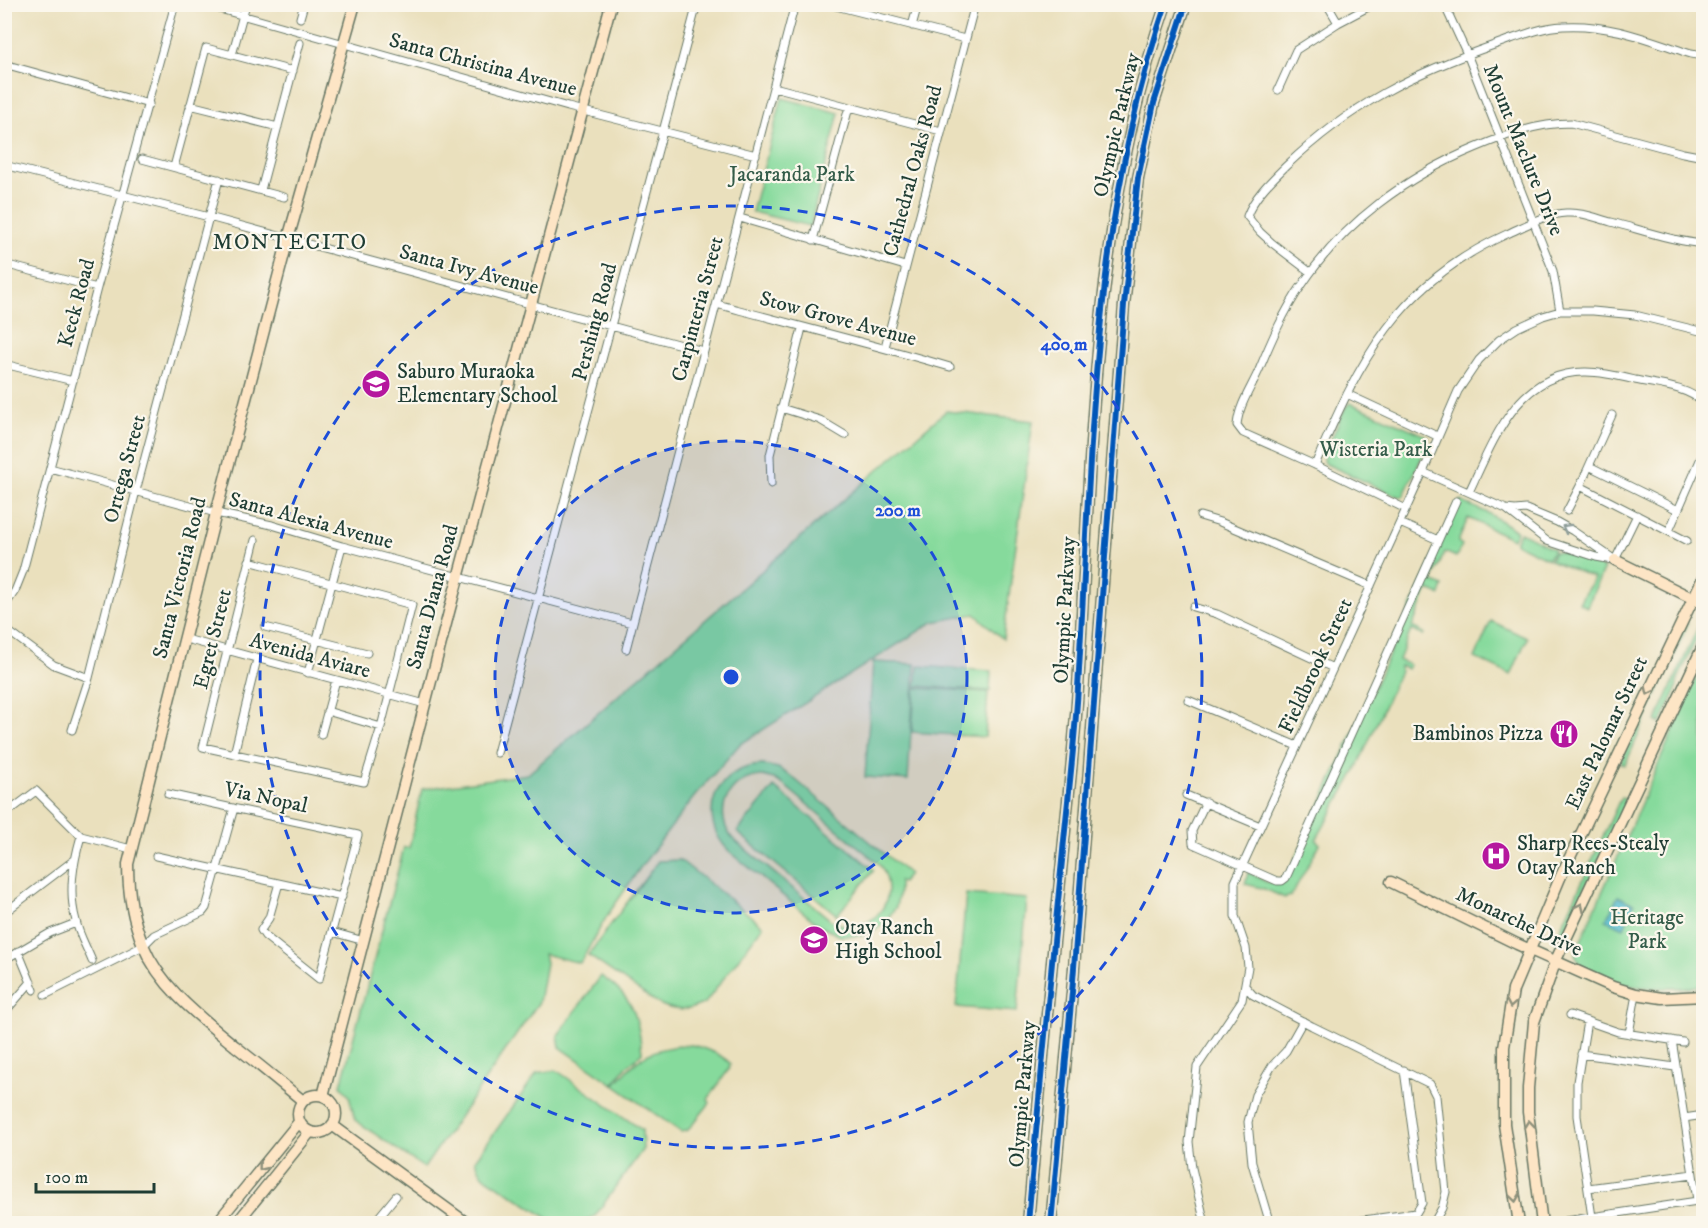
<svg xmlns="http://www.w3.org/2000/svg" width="1708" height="1228" font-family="'IM FELL DW Pica',serif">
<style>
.green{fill:#86da9c;stroke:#528c68;stroke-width:1.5;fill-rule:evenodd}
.water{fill:#50bacd;stroke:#387c80;stroke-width:1.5}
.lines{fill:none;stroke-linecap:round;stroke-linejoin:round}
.street-casing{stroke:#667664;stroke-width:9}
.secondary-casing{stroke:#667664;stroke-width:13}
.primary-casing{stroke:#667664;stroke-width:13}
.street{stroke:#fff;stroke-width:7}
.secondary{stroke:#fde5c5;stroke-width:10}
.primary{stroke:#fbbd6e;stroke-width:10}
.cycleway-casing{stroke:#fbf7ec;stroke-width:10}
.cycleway{stroke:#0057b8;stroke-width:6}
.oneway{stroke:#8f9e9a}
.oneway2{stroke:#8e917c}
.ring{fill:none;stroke:#1d4ed8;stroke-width:3;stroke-dasharray:10 8}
.labels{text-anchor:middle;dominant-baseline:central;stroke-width:4.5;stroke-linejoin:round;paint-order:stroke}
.street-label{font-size:21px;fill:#1f3d34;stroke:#fbf7ec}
.park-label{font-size:21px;fill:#345c49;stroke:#fbf7ec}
.poi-label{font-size:21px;fill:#1f3d34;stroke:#fbf7ec;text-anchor:start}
.neighbourhood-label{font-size:22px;letter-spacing:1.5px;fill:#1f3d34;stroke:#fbf7ec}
.centre{fill:#1d4ed8;stroke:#fbf7ec;stroke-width:3}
.ring-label{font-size:18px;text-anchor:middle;font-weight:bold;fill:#1d4ed8;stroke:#fbf7ec;stroke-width:4.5;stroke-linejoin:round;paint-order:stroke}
</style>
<rect width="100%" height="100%" fill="#fbf7ec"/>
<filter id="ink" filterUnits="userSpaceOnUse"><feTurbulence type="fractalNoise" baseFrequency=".0167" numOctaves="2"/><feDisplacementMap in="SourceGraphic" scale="12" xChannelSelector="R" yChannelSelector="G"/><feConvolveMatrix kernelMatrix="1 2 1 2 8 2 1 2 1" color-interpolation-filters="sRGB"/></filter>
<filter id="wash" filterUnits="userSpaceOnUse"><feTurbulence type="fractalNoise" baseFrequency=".008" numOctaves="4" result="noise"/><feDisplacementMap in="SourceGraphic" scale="24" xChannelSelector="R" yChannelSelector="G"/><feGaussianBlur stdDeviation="1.35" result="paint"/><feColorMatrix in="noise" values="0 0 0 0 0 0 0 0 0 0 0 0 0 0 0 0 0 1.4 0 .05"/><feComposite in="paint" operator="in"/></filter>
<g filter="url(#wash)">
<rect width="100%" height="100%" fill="#eae0bd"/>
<path class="green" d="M 782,98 L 839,113 L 810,226 L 752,212 Z
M 1350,403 L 1427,436 L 1429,442 L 1403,497 L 1397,496 L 1326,464 L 1323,461 L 1324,455 L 1345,408 Z
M 946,411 L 1033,421 L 1003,639 L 975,614 L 933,622 L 739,745 L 694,797 L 640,868 L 607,916 L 580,963 L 544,954 L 546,963 L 539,1002 L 424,1168 L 355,1120 L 349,1096 L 341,1085 L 404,847 L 409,848 L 422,789 L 528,774 Z
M 1460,501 L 1488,513 L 1517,531 L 1513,539 L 1468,518 L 1458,542 L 1462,545 L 1456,557 L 1445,552 L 1432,581 L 1443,586 L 1440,595 L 1428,590 L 1412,627 L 1424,633 L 1423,635 L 1411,630 L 1399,660 L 1410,665 L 1408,669 L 1400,666 L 1400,671 L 1355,772 L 1316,840 L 1320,844 L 1291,896 L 1285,898 L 1262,888 L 1245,884 L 1248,872 L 1266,882 L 1284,883 Z
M 1520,532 L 1554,549 L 1548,559 L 1515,543 Z
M 1554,552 C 1570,551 1588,565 1604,568 L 1587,607 L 1579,603 C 1583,594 1590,587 1594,578 L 1550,560 Z
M 1491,621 L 1527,638 L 1511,675 L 1475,658 Z
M 1685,622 L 1688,624 L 1625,765 L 1621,763 L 1622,757 Z
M 1698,627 L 1700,628 L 1700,631 L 1678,679 L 1675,693 L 1661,723 L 1656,721 Z
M 873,662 L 915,664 L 908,780 L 865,777 Z
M 1703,662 L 1703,985 C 1672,991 1612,990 1585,970 C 1581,966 1578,959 1575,954 Z
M 918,666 L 991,671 L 990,691 L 916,686 Z
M 915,688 L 988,692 L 985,737 L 912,732 Z
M 763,765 L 778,768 L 791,776 L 909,874 L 902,883 L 899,881 L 899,892 L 896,907 L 883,925 L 863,936 L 840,936 L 820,926 L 729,851 C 695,817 715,766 763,765 ZM 763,776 L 774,779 L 784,785 L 879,864 C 905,898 870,940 832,921 L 732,838 C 712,811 729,777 763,776 Z
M 774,787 L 874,870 L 837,915 L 737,832 Z
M 1621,797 L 1626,800 L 1564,934 L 1559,932 Z
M 680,860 L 763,926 L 706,1002 C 689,1012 675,1012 657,1003 L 588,955 L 658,861 Z
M 966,894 L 1027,899 L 1017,1012 L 956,1007 Z
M 601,976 C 634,998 638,1015 642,1053 L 626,1067 L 613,1084 L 560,1047 L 558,1035 Z
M 692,1045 C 706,1049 719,1053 730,1063 L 729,1069 L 708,1099 L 710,1103 L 688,1130 L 681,1132 L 614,1085 C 639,1055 653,1047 692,1045 Z
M 556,1070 L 642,1130 L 643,1149 L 595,1216 L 580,1223 L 555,1223 L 482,1175 L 475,1160 L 537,1073 Z"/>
<path class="water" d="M 1618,896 L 1634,904 L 1624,928 L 1606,920 Z"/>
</g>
<g filter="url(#ink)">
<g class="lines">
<g class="street-casing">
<path id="street" d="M 202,4 L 568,107 L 756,155
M 828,4 L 965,39
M 1327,4 L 1338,23
M 1444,4 L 1467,54 L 1553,271 L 1560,311
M 300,18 L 304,4
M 912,26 L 918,4
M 232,55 L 246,4
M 4,64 L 149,104
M 774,87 L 941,131
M 1278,90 L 1296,50 L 1338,23 L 1374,4
M 190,105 L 278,127
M 142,159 L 284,197
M 4,165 L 209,217 L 703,351
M 174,167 L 206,48 L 293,71
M 261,190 L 300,43
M 740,218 L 905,266
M 813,240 L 849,107
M 4,264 L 97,288
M 1310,272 L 1272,243 L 1260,232 L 1247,216 C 1255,195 1271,181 1286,166 C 1351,104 1413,73 1497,44 C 1518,37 1540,27 1563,26 C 1608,23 1649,40 1691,54 L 1704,56
M 717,304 C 794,325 873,344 950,367
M 885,347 L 975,4
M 4,364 L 73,381
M 1347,394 L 1437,436
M 781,408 L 820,420 L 845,435
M 1612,415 L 1580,486 L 1687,541
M 1315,465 C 1359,361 1398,283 1507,234 C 1525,226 1546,214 1566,213 C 1582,212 1596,218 1611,222 C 1642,230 1672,241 1704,244
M 1589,466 L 1678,510
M 50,468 L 216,513 L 272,525 L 342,546 L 632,623
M 1423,472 L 1506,509 L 1515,510 L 1526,509 L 1557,522 L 1573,531 L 1615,560
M 771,484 L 770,455 L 802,328
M 1469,492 C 1493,441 1518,371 1586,372 C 1602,372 1619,376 1635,380 C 1658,385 1686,386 1704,403
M 1406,509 L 1315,465 L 1243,433 L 1237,425 C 1239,405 1251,388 1259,370 C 1271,341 1284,311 1302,285 C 1343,223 1407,176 1475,148 C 1506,135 1537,123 1571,123 L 1683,153 L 1704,157
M 1506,509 L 1547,541 L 1596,557 L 1613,560
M 1567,511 L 1580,486
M 1200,516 L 1220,522 L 1371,586
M 1400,523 L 1438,540
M 1669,531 L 1704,451
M 1615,560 L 1637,515
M 249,561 L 412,605 L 381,727 L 364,782 L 203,747 L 255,540
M 4,607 L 15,591 L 23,571 L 97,288 L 175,4
M 1193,607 L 1217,614 L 1333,668
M 265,627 L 367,653
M 4,628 L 54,665 L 89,678
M 186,639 L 425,704
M 626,649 L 795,4
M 308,673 L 342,546
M 1188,700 L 1297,746
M 327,711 L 381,727
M 72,730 L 89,678 L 136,491 L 219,179
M 321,735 L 336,680
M 497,753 L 697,4
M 234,754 L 257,659
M 168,794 L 358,835 L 319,979 L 265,936 L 261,930 L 269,918 L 279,883
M 1186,795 L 1260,826
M 1206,802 L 1192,831 L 1193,844 L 1277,881 L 1282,881 L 1286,878 L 1456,501
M 4,815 L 36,791 L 81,836 L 131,849
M 81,836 C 73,864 68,892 76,921 C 79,935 87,948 92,961
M 156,856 L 342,897
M 4,913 L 74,860
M 332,932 L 364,941
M 18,951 L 34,990
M 4,960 L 50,933 L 76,923
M 1246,987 L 1253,995 L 1312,1026 L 1430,1084 L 1436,1096 L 1446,1192 L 1442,1208 L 1433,1224
M 45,995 L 143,946 L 154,935 L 203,912 L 206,908 L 234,808
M 4,1013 L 31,982
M 1570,1015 L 1618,1032 L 1683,1042
M 1587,1021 L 1577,1082 L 1577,1116 L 1592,1217
M 1629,1034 L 1636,994
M 1672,1040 L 1697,1200
M 1581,1054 L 1675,1067
M 1684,1118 L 1704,1115
M 1588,1188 L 1693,1174
M 1565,1221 L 1704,1200
M 373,1224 L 396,1196
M 1205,1224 L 1192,1168 L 1189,1142 L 1197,1067 L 1242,1000 L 1248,967 L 1246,948 L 1235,916 L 1235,882 L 1423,472 L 1458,391 L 1479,360 L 1499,340 L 1517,328 L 1543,316 L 1560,311 L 1593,311 L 1635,315 L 1704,332
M 1270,1224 L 1252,1163 L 1248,1122 L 1255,1095 L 1272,1066 L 1286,1051 L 1303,1021
M 1334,1224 L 1416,1213 L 1422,1203 L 1404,1070"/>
</g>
<g class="secondary-casing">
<path id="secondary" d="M 1615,560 L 1704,604
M 1391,882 L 1517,944 L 1613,987 L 1636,994 L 1662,998 L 1704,996
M298 1114a19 19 0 1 1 38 0a19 19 0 1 1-38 0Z
M 323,1096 L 449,612 L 611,4
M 303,1101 C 280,1082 258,1064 235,1046 C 201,1018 160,987 143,945 C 132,918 128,892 128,864 L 216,513 L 288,239 L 355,4
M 332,1125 L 468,1224
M 216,1224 L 299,1122
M 236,1224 L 310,1132
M 1519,1224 L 1504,1124 L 1504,1047 L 1513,990 L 1560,878 L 1704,576
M 1542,1224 L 1528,1112 L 1528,1088 L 1534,1022 L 1556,960 L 1704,644"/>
</g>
<g class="primary-casing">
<path id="primary" d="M 1028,1224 C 1038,1102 1050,982 1062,861 C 1068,797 1076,733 1079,670 C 1092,447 1092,218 1166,4
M 1051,1224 L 1073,981 L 1124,305 L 1138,178 L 1154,103 L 1186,4"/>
</g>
<use href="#street" class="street"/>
<use href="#secondary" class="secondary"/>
<use href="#primary" class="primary"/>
<g class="cycleway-casing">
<path id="cycleway" d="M 1028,1224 C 1038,1102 1050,982 1062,861 C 1068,797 1076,733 1079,670 C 1092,447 1092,218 1166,4
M 1051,1224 L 1073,981 L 1124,305 L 1138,178 L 1154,103 L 1186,4"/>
</g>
<use href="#cycleway" class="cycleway"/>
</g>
<defs><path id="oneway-chevron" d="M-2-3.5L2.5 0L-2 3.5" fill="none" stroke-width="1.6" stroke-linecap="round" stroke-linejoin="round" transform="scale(1.5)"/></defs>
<use class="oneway" href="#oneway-chevron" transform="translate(1566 528) rotate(-151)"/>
<g class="oneway2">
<use href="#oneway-chevron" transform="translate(1649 691) rotate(115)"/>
<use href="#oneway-chevron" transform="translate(1580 907) rotate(-65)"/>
<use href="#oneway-chevron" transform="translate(1511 1004) rotate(100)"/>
<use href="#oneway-chevron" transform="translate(1529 1124) rotate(-96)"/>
<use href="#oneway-chevron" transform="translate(262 1167) rotate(129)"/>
<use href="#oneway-chevron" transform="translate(1515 1198) rotate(82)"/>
</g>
</g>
<circle cx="731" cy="677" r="236" fill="#1d4ed8" fill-opacity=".12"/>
<g class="ring">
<circle cx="731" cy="677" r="236"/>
<circle cx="731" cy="677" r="471"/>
</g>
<defs>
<g id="school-disc" transform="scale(1.5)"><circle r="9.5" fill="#b5179e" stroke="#fbf7ec"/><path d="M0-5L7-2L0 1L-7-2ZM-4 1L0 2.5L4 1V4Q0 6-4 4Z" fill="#fff"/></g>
<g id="restaurant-disc" transform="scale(1.5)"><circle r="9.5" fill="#b5179e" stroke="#fbf7ec"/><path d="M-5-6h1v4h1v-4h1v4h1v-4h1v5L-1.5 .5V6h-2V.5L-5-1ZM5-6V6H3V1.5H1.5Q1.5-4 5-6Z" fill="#fff"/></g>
<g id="hospital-disc" transform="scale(1.5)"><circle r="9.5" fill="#b5179e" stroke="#fbf7ec"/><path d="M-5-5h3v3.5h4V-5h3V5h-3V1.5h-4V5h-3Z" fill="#fff"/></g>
</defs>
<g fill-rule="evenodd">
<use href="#school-disc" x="376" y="384"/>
<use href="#restaurant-disc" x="1564" y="734"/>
<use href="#hospital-disc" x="1496" y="856"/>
<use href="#school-disc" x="814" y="940"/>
</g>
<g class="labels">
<g class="street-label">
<text transform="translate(483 65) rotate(15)">Santa Christina Avenue</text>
<text transform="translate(1117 125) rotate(-77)">Olympic Parkway</text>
<text transform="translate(1523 150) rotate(68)">Mount Maclure Drive</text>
<text transform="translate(913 171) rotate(-75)">Cathedral Oaks Road</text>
<text transform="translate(469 270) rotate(15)">Santa Ivy Avenue</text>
<text transform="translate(77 303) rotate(-75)">Keck Road</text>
<text transform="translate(698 309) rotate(-75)">Carpinteria Street</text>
<text transform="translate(838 319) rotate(15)">Stow Grove Avenue</text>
<text transform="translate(595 322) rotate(-75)">Pershing Road</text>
<text transform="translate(125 469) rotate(-75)">Ortega Street</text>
<text transform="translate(311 521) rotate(15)">Santa Alexia Avenue</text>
<text transform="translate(180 578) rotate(-76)">Santa Victoria Road</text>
<text transform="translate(433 597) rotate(-75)">Santa Diana Road</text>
<text transform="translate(1065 610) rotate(-87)">Olympic Parkway</text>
<text transform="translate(213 639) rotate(-76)">Egret Street</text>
<text transform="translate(310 656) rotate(15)">Avenida Aviare</text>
<text transform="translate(1316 666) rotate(-65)">Fieldbrook Street</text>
<text transform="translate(1607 733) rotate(-65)">East Palomar Street</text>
<text transform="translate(266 798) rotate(12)">Via Nopal</text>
<text transform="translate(1519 922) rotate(25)">Monarche Drive</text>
<text transform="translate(1023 1094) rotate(-85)">Olympic Parkway</text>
</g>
<g class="park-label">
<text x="792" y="175">Jacaranda Park</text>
<text x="1376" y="450">Wisteria Park</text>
<text x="1647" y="918">Heritage<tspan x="1647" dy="24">Park</tspan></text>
</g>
<g class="poi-label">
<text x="397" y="372">Saburo Muraoka<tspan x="397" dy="24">Elementary School</tspan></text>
<text x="1543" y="734" text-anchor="end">Bambinos Pizza</text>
<text x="1517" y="844">Sharp Rees-Stealy<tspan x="1517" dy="24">Otay Ranch</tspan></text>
<text x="835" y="928">Otay Ranch<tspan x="835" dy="24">High School</tspan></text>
</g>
<g class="neighbourhood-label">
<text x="290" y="242">MONTECITO</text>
</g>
</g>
<circle cx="731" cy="677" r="9" class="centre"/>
<g class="ring-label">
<text x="1064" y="350">400 m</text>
<text x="898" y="516">200 m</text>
</g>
<rect width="1708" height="1228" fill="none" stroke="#fbf7ec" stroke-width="24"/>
<path d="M36 1183v9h118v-9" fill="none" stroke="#1f3d34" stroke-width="3"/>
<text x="45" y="1183" font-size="18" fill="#1f3d34" stroke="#fbf7ec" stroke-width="4.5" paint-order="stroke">100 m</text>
</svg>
